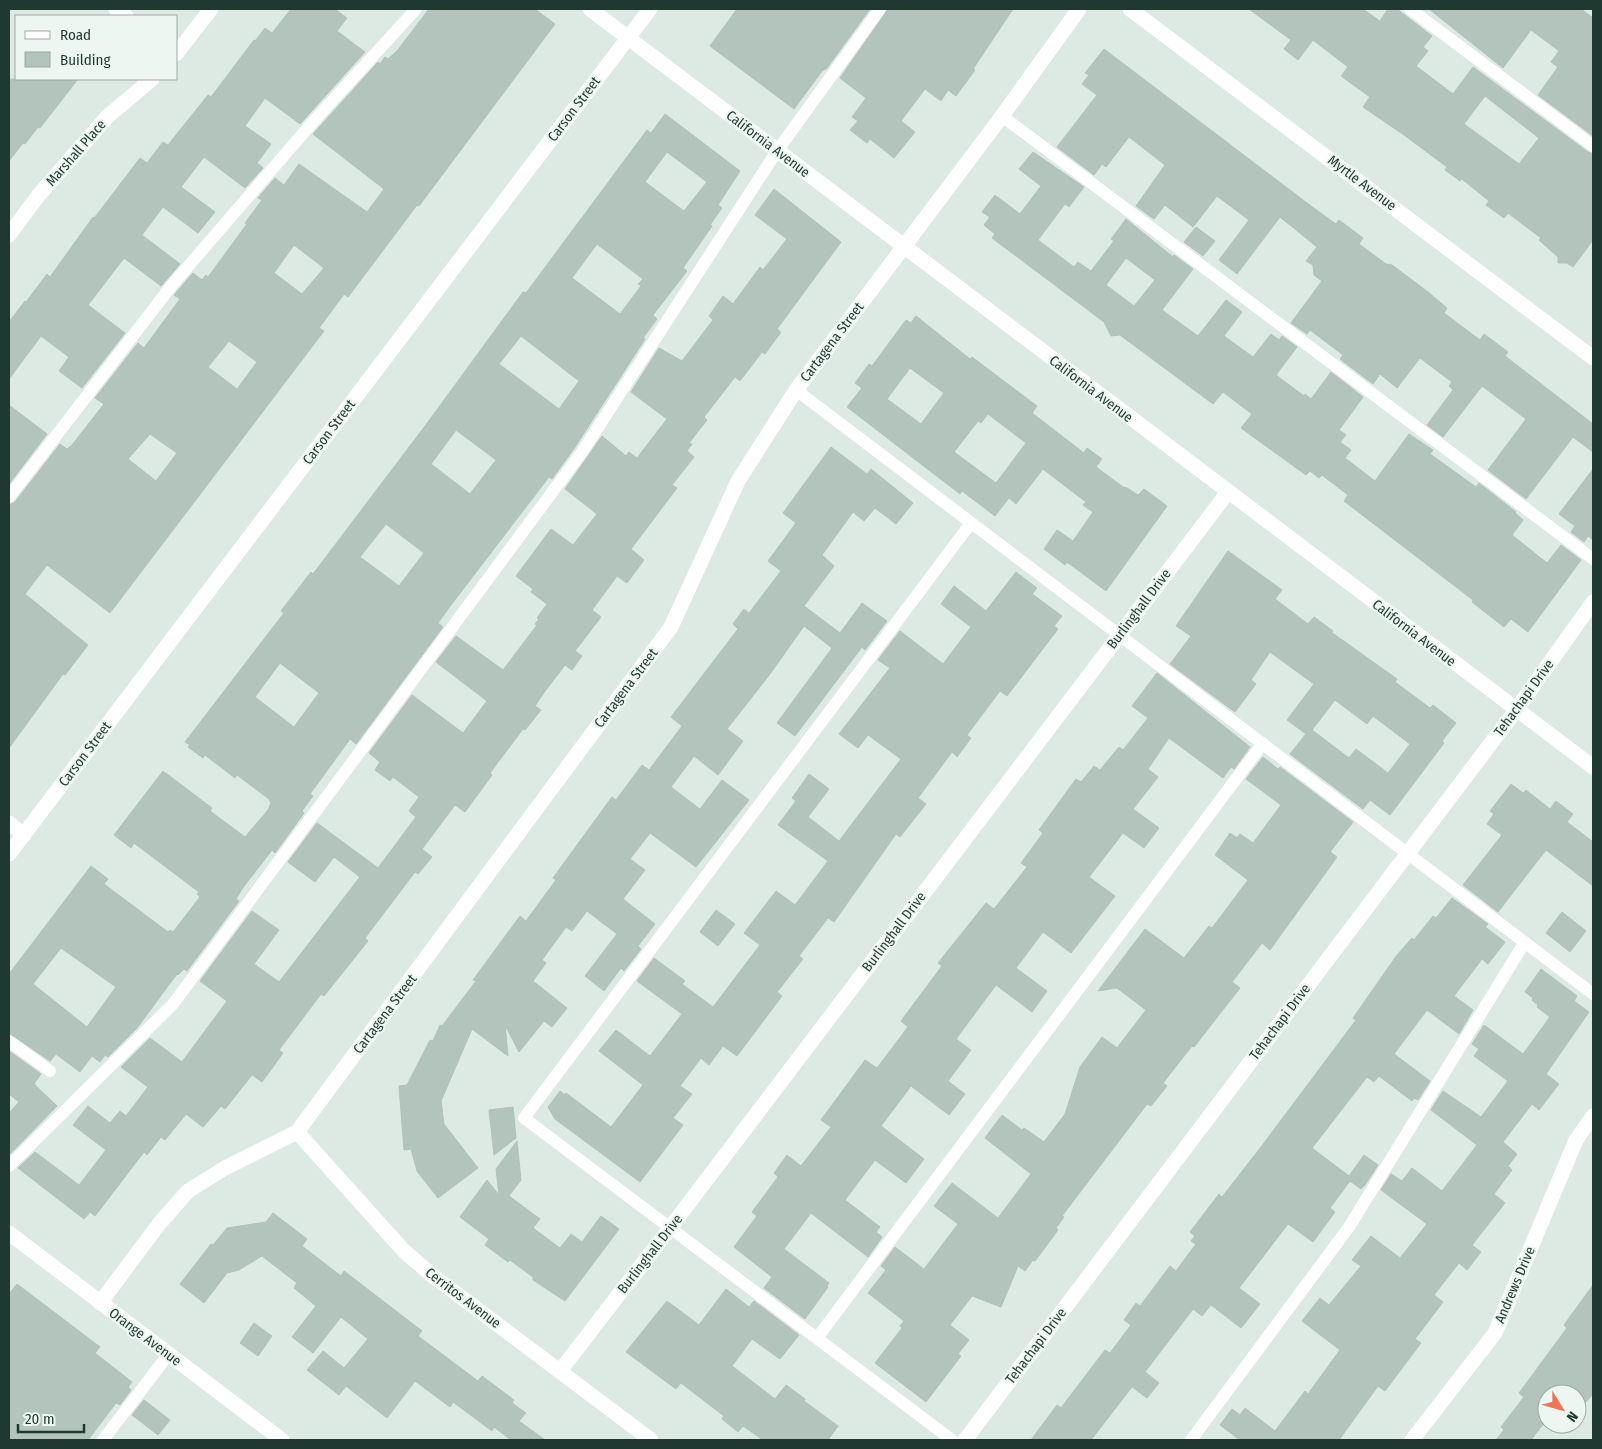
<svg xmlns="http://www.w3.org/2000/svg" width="1602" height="1449" font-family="'Fira Sans Condensed',sans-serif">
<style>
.building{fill:#b3c4bc;stroke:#b0c2ba;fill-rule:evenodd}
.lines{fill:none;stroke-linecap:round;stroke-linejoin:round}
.service{stroke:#fff;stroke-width:12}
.minor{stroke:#fff;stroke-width:15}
.tertiary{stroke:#fff;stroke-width:15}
.secondary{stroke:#fff;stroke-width:15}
.labels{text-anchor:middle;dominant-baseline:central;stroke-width:4.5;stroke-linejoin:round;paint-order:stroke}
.street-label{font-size:14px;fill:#1f3831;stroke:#edf6f1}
</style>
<rect width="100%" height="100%" fill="#dde9e3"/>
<path class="building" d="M 291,9 L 335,9 L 347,18 L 337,31 L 365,52 L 300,124 L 265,98 L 245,126 L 271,144 L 257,163 L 263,168 L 245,188 L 204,157 L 181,187 L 215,212 L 198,233 L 163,207 L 142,235 L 180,264 L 161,286 L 124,258 L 88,305 L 125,333 L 82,388 L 59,371 L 69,357 L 41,336 L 9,379 L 9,322 L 25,301 L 26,302 L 47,274 L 50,277 L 93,217 L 94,218 L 102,208 L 140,158 L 147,163 L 163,142 L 168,145 L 208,95 L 211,97 L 254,40 L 255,41 L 265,28 L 272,33 Z
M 429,9 L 535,9 L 555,24 L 419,206 L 417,205 L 348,297 L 344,294 L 319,328 L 324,331 L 110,613 L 47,565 L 25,594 L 88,645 L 65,675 L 63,674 L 9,748 L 9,505 L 15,502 L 60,444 L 67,449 L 72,445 L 104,404 L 95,398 L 138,343 L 144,348 L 180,299 L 174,295 L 193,273 L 202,280 L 206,275 L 208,277 L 247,224 L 245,223 L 262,200 L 258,198 L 275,178 L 284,185 L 299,164 L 367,212 L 384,189 L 313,134 L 378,62 L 380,64 L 385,57 L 388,59 L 397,51 ZM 294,245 L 324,268 L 302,294 L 274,273 ZM 229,341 L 257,362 L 237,389 L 208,367 ZM 150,434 L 177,453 L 156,481 L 128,459 Z
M 737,9 L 870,9 L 827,68 L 822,71 L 794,109 L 710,46 Z
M 888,9 L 1013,9 L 973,69 L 975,70 L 956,96 L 948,90 L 941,101 L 925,89 L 901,121 L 915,132 L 894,158 L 870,139 L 867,143 L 850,130 L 858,121 L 852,117 L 866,98 L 840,78 Z
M 1249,9 L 1363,9 L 1380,21 L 1388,9 L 1397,9 L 1432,36 L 1423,47 L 1428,51 L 1416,66 L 1453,94 L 1473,67 L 1588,152 L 1593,154 L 1593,240 L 1573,267 L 1567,263 L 1558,263 L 1558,257 L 1539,240 L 1541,238 L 1508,213 L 1504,218 L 1486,205 L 1489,201 L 1462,179 L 1460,181 L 1445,170 L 1447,167 L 1404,135 L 1363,107 L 1370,97 L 1341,76 L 1348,67 L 1313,40 L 1298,60 L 1284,49 L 1291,40 ZM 1485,96 L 1539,138 L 1519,164 L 1464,124 Z
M 1429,9 L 1581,9 L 1593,18 L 1593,136 L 1538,95 L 1558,67 L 1551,62 L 1559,51 L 1531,30 L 1503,68 Z
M 1104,49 L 1311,206 L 1336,224 L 1339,220 L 1363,238 L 1359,244 L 1386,264 L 1392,265 L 1428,292 L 1447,308 L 1444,313 L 1480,340 L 1484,334 L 1508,352 L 1505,356 L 1593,424 L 1593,452 L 1573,437 L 1526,499 L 1488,470 L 1526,419 L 1482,386 L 1443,437 L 1427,425 L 1453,390 L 1449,386 L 1452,382 L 1420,358 L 1397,388 L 1380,374 L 1373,384 L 1340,359 L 1343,355 L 1310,330 L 1307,334 L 1291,323 L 1322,281 L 1314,275 L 1313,265 L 1306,261 L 1317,247 L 1280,217 L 1237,274 L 1219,260 L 1249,220 L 1217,196 L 1193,227 L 1165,205 L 1154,219 L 1136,206 L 1165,165 L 1129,137 L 1106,167 L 1102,164 L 1094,175 L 1057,147 L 1097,95 L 1082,84 L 1089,75 L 1085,73 Z
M 9,79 L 78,79 L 40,128 L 38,127 L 25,144 L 23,143 L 9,161 Z
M 665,114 L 740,171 L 718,205 L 722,208 L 710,225 L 712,226 L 683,268 L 687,271 L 653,315 L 657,319 L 643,338 L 645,339 L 575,447 L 552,479 L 549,477 L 451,605 L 438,623 L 443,627 L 356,744 L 350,739 L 310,794 L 313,796 L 302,811 L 304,813 L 275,853 L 272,850 L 242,889 L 236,899 L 239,901 L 187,971 L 184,969 L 178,975 L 177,974 L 137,1028 L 108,1057 L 105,1055 L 100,1062 L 92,1056 L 80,1072 L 56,1054 L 50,1061 L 9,1033 L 9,974 L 91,866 L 108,879 L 104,884 L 168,932 L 170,930 L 173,932 L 200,897 L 197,894 L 199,892 L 134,843 L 131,848 L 114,835 L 163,771 L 212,808 L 210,811 L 245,837 L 268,810 L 271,803 L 269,799 L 237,775 L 235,778 L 205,755 L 203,758 L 188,747 L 190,745 L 185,742 L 284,613 L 281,611 L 311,572 L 313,574 L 428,422 L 523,292 L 526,293 L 647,130 L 651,133 ZM 667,152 L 707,182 L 684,211 L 645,182 ZM 597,244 L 643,279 L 638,284 L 641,286 L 620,314 L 572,278 ZM 521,336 L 579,381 L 559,409 L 499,364 ZM 456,430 L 496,460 L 470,494 L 431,464 ZM 386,524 L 424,553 L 399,586 L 360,557 ZM 280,663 L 319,693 L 294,727 L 255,697 ZM 61,948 L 116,987 L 87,1027 L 33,984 Z
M 1033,152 L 1084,187 L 1069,207 L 1065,204 L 1038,240 L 1074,267 L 1078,262 L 1091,271 L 1114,241 L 1111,239 L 1126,219 L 1173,257 L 1174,255 L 1193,269 L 1162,310 L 1198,336 L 1226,300 L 1242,312 L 1224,336 L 1253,357 L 1271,334 L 1279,340 L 1282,336 L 1297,347 L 1276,375 L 1304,396 L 1305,394 L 1311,399 L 1331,372 L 1363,397 L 1339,430 L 1346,435 L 1340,442 L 1351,450 L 1345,458 L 1375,481 L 1409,434 L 1433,450 L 1430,454 L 1476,487 L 1479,483 L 1516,512 L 1515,513 L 1523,520 L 1512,535 L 1547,563 L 1561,545 L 1581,560 L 1528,632 L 1511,619 L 1504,627 L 1472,602 L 1473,600 L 1344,501 L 1348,495 L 1322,475 L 1319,478 L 1310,471 L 1306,475 L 1241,428 L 1252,414 L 1223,392 L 1213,404 L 1120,335 L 1111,336 L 1104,322 L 992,238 L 995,234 L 984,225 L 990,217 L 982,212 L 995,195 L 1020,214 L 1041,186 L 1019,169 ZM 1126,258 L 1155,280 L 1134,306 L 1106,285 Z
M 774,189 L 841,242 L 777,329 L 781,332 L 765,354 L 762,352 L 740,381 L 735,377 L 704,417 L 707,420 L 689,443 L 692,444 L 687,451 L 694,457 L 672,485 L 677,488 L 631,549 L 644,560 L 627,583 L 617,576 L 592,610 L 601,617 L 575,651 L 582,656 L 572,670 L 565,665 L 543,694 L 535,706 L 541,710 L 525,730 L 523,729 L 490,773 L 492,775 L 465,812 L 455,805 L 422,849 L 432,857 L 418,874 L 415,872 L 365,938 L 368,941 L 324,996 L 321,994 L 279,1050 L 283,1053 L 262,1082 L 252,1075 L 225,1109 L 221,1106 L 203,1127 L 186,1114 L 165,1140 L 161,1137 L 147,1155 L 144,1152 L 95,1216 L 90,1212 L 84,1219 L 18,1168 L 35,1152 L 79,1185 L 106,1150 L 73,1125 L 88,1106 L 110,1123 L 120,1111 L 126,1116 L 148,1087 L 121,1067 L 150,1038 L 182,1062 L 227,1001 L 200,981 L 252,911 L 279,930 L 254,964 L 279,982 L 360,877 L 334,857 L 315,882 L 288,862 L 317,823 L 378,868 L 416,817 L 409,811 L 419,797 L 393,777 L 390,781 L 375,770 L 380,762 L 369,753 L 412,695 L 463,733 L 487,701 L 436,662 L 456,636 L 503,670 L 537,625 L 535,624 L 539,619 L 537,618 L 547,604 L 531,592 L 533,589 L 516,576 L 551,529 L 573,545 L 597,514 L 565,489 L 602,436 L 626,456 L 629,452 L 637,458 L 667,419 L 631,392 L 659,348 L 682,361 L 713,320 L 709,316 L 723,296 L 733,304 L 760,267 L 763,270 L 787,239 L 755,215 Z
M 1196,227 L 1215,241 L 1203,256 L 1184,242 Z
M 916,316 L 970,359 L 972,357 L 1037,406 L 1032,413 L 1084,453 L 1087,448 L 1102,459 L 1096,467 L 1123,487 L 1127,488 L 1138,495 L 1144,489 L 1167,506 L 1106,591 L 1067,562 L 1065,565 L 1044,549 L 1057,530 L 1073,541 L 1093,512 L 1083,505 L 1086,502 L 1043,469 L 1016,504 L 1009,498 L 995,516 L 962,491 L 960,494 L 847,407 L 862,388 L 855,383 L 869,364 L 872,366 L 906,320 L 911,323 ZM 910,368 L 944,393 L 921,424 L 887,399 ZM 988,414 L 1026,443 L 996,483 L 954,452 L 978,421 L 981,423 Z
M 9,405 L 47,434 L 9,484 Z
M 831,447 L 867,474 L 871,469 L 913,503 L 896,524 L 875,508 L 864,521 L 853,512 L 822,555 L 834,566 L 804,606 L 840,633 L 862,603 L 887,621 L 865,650 L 862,647 L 795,736 L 777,723 L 832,648 L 804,626 L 770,674 L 727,729 L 743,741 L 718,775 L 694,756 L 671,787 L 700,809 L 722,780 L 749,800 L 696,867 L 650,833 L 630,859 L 645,870 L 623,899 L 655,924 L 638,946 L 641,949 L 624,971 L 621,968 L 604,991 L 585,976 L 617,934 L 587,911 L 572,931 L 566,927 L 542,960 L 546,963 L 533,981 L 567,1008 L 552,1027 L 544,1021 L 519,1052 L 505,1025 L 508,1056 L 472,1029 L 441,1101 L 444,1124 L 478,1168 L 438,1198 L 417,1171 L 411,1149 L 404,1150 L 399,1086 L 407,1085 L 430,1040 L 433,1041 L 440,1025 L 442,1026 L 476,981 L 473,980 L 520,916 L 526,921 L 556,880 L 553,878 L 612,797 L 616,800 L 642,765 L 649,770 L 682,726 L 671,717 L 738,629 L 733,624 L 744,609 L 749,613 L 781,571 L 768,561 L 796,523 L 783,513 Z
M 1593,469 L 1593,540 L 1588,536 L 1584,542 L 1571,532 L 1575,526 L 1559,514 Z
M 1228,551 L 1282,590 L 1275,599 L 1308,624 L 1314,617 L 1333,631 L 1331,632 L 1397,679 L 1395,682 L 1430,708 L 1433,705 L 1456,723 L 1442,741 L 1444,743 L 1390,815 L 1370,800 L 1363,809 L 1290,754 L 1306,734 L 1287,720 L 1314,684 L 1270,652 L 1251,680 L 1256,684 L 1235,712 L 1170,664 L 1191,636 L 1176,626 ZM 1335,700 L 1367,724 L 1373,716 L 1410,744 L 1388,773 L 1356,749 L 1349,758 L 1312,730 Z
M 1016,572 L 1037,588 L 1032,594 L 1062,616 L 1054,626 L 1058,629 L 1007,696 L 1000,691 L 967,735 L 971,738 L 957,757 L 952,752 L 918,798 L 926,804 L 900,837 L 896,834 L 834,922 L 828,918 L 799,956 L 803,959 L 777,992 L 782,996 L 737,1056 L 723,1046 L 709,1065 L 701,1058 L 680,1086 L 692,1094 L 673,1118 L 683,1125 L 640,1182 L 555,1119 L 548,1107 L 560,1091 L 565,1095 L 566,1093 L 611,1127 L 643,1085 L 599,1051 L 616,1030 L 650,1056 L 682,1014 L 637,981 L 654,958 L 685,981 L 682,984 L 713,1007 L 760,945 L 744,933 L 776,891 L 795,905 L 828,861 L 778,825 L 796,801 L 792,798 L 809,774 L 829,789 L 808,817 L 839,841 L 901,759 L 868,735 L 858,748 L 839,734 L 890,668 L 878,660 L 900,631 L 943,664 L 971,627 L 941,604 L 954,586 L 986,611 Z
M 1157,673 L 1250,747 L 1234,769 L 1231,767 L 1223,778 L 1169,738 L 1148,769 L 1158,777 L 1133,809 L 1159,828 L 1144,848 L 1123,833 L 1089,877 L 1115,896 L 1071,953 L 1043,932 L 1016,968 L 1047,991 L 1032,1012 L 996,985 L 956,1039 L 971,1050 L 948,1081 L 965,1094 L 949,1115 L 911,1086 L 881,1126 L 924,1159 L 906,1183 L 875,1160 L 845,1200 L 880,1227 L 876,1232 L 882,1237 L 868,1257 L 811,1213 L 784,1249 L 829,1283 L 827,1286 L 828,1287 L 805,1319 L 764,1288 L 772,1277 L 734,1247 L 757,1216 L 752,1212 L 778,1177 L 774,1173 L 787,1155 L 801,1166 L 831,1127 L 821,1120 L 865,1060 L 877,1068 L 908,1027 L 901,1021 L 942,966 L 938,963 L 986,903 L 994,909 L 1027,867 L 1021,863 L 1043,833 L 1039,830 L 1076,779 L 1081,782 L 1094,766 L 1100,770 L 1119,747 L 1123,750 L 1148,718 L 1132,706 Z
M 1263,757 L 1278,769 L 1280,767 L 1353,822 L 1330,852 L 1337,857 L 1270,950 L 1262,943 L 1232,982 L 1240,988 L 1194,1047 L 1192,1046 L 1163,1083 L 1167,1086 L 1151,1106 L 1147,1104 L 1062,1216 L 1064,1217 L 1056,1228 L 1058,1230 L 1035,1261 L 1033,1260 L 1025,1271 L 1018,1266 L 1001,1307 L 972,1296 L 950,1325 L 969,1340 L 958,1354 L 961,1356 L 926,1402 L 875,1363 L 902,1328 L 900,1326 L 904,1321 L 868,1293 L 886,1270 L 881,1266 L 895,1247 L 924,1269 L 958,1224 L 934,1206 L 952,1183 L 998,1218 L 1031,1174 L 985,1138 L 1002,1115 L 1022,1130 L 1024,1128 L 1044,1142 L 1065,1114 L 1080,1067 L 1102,1037 L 1117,1048 L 1146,1010 L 1117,988 L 1098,991 L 1145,929 L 1184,958 L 1209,926 L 1212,928 L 1248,880 L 1215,855 L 1230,833 L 1237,838 L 1240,834 L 1253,843 L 1281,805 L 1246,779 Z
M 1511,784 L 1523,793 L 1526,790 L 1550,809 L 1556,801 L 1573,814 L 1567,822 L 1593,842 L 1593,886 L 1546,850 L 1498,912 L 1463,885 L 1502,835 L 1487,824 L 1494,814 L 1490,811 Z
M 1452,898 L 1488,924 L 1485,927 L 1505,942 L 1488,964 L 1482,959 L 1454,996 L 1473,1010 L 1459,1034 L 1427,1010 L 1394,1054 L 1430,1081 L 1418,1100 L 1414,1098 L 1412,1101 L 1379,1076 L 1374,1082 L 1367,1077 L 1312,1148 L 1349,1176 L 1364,1155 L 1378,1165 L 1365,1185 L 1361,1189 L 1350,1181 L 1330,1208 L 1335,1212 L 1313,1242 L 1288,1224 L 1239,1288 L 1260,1304 L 1241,1328 L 1211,1305 L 1202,1316 L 1193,1309 L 1145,1372 L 1159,1383 L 1147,1398 L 1132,1387 L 1091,1440 L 1031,1440 L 1057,1405 L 1061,1408 L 1105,1350 L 1110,1353 L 1131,1325 L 1124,1320 L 1136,1303 L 1140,1306 L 1170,1266 L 1176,1271 L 1196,1244 L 1191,1241 L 1195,1236 L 1190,1232 L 1219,1194 L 1222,1197 L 1261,1147 L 1356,1020 L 1353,1018 L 1397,955 L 1412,938 L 1414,940 L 1433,916 L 1436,918 Z
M 716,910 L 735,924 L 718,946 L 700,932 Z
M 1562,912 L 1586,931 L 1570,952 L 1546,933 Z
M 1541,969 L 1577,996 L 1574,1001 L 1589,1012 L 1546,1074 L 1559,1084 L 1539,1110 L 1532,1104 L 1503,1142 L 1517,1154 L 1508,1166 L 1512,1170 L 1494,1194 L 1505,1203 L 1472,1245 L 1481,1252 L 1467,1270 L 1459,1263 L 1434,1295 L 1443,1302 L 1415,1339 L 1421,1343 L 1385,1391 L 1378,1386 L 1339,1440 L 1240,1440 L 1220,1425 L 1232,1409 L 1240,1415 L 1245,1408 L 1275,1431 L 1305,1391 L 1308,1394 L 1340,1350 L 1302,1321 L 1320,1298 L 1329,1305 L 1361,1266 L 1352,1260 L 1371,1236 L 1400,1258 L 1427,1224 L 1381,1190 L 1391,1174 L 1402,1181 L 1412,1168 L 1442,1191 L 1477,1145 L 1431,1110 L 1443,1091 L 1481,1117 L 1508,1081 L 1474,1056 L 1479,1049 L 1472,1044 L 1484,1025 L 1523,1054 L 1550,1017 L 1537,1007 L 1538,1005 L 1532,1000 L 1533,998 L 1525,992 Z
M 9,1051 L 41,1074 L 34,1084 L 57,1106 L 9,1155 L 9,1113 L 19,1102 L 9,1094 Z
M 513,1107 L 516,1138 L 494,1155 L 489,1110 Z
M 517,1141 L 521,1180 L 509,1196 L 540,1219 L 533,1228 L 560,1248 L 571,1234 L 582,1242 L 601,1216 L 619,1229 L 565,1301 L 533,1280 L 533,1277 L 510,1260 L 508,1262 L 485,1245 L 489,1239 L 460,1217 L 487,1180 L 499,1195 L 496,1169 Z
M 273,1213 L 307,1239 L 302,1246 L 341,1276 L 344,1271 L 422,1331 L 418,1336 L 478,1381 L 482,1376 L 514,1400 L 512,1403 L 526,1413 L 519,1421 L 545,1440 L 511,1440 L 494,1427 L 492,1431 L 453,1402 L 450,1407 L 415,1381 L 387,1418 L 346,1386 L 339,1395 L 307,1370 L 323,1351 L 344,1368 L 368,1339 L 341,1317 L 313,1353 L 292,1337 L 316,1306 L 294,1288 L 297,1283 L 262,1256 L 239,1270 L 227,1273 L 204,1303 L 180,1284 L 211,1244 L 213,1245 L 227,1228 L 266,1222 Z
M 17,1284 L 100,1347 L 95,1353 L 132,1382 L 128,1387 L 131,1390 L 120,1405 L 116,1403 L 88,1440 L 9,1440 L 9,1294 Z
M 1593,1285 L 1593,1394 L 1577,1412 L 1577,1394 L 1547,1394 L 1547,1419 L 1531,1440 L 1496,1440 L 1504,1430 L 1501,1427 L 1524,1397 L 1519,1393 L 1567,1328 L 1564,1325 Z
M 726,1289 L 749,1307 L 754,1301 L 799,1335 L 780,1359 L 752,1339 L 732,1366 L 775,1399 L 786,1385 L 805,1399 L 804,1401 L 838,1426 L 828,1440 L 763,1440 L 743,1426 L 738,1432 L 722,1419 L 724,1416 L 681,1383 L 676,1389 L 626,1352 L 667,1301 L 699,1325 Z
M 254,1323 L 272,1336 L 258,1356 L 240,1343 Z
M 144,1400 L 170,1420 L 158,1435 L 132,1415 Z"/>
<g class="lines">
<path class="service" d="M 1410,9 L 1593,146
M 1002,116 L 1593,559
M 796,390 L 1593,994
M 9,497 L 172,285 L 312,123 L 416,9
M 9,1041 L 50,1071
M 9,1166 L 173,1004 L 582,452 L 777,151 L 880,9
M 817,1338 L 1263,743
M 103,1440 L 168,1355
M 952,1440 L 524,1118 L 971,523
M 1191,1440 L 1349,1227 L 1525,942"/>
<path class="minor" d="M 116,9 L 126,16
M 1130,9 L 1593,358
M 176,54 L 211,9
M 9,235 L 38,196 L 107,117 L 152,79
M 9,823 L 24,835
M 297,1132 L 404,1251 L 433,1276 L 651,1440
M 100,1303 L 159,1224 L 188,1191 L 225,1168 L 297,1132 L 671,627 L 738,481 L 796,390 L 1002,116 L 1079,9
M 560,1371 L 670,1228 L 1228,492
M 965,1440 L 1516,710 L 1593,602
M 1412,1440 L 1495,1333 L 1576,1140 L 1593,1116"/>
<path class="tertiary" d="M 590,9 L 1593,767
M 9,1233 L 282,1440"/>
<path class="secondary" d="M 9,854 L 650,9"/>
</g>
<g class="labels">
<g class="street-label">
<text transform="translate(574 109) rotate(-53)">Carson Street</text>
<text transform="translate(768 144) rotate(37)">California Avenue</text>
<text transform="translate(76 153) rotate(-49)">Marshall Place</text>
<text transform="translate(1362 183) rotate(37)">Myrtle Avenue</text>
<text transform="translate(832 342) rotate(-53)">Cartagena Street</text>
<text transform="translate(1091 389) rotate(37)">California Avenue</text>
<text transform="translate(329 432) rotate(-53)">Carson Street</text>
<text transform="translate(1139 609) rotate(-53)">Burlinghall Drive</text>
<text transform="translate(1414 633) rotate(37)">California Avenue</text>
<text transform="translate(626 688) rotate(-53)">Cartagena Street</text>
<text transform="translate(1524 698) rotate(-54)">Tehachapi Drive</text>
<text transform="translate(85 754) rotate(-53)">Carson Street</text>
<text transform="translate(894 932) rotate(-53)">Burlinghall Drive</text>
<text transform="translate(385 1014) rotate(-53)">Cartagena Street</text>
<text transform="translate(1280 1022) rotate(-53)">Tehachapi Drive</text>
<text transform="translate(650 1254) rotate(-52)">Burlinghall Drive</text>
<text transform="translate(1515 1285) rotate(-67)">Andrews Drive</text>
<text transform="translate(463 1298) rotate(37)">Cerritos Avenue</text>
<text transform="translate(145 1337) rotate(37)">Orange Avenue</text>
<text transform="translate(1036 1346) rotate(-53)">Tehachapi Drive</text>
</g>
</g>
<rect width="1602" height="1449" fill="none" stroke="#1f3831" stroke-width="20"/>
<rect x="15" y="15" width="162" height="65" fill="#edf6f1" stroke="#9baaa4"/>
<rect x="25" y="31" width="25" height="8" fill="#ffffff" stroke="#9baaa4"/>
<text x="60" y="40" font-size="15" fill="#1f3831">Road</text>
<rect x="25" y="52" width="25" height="15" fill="#b3c4bc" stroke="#9baaa4"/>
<text x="60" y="65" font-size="15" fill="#1f3831">Building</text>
<g transform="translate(1562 1409) rotate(127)"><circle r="24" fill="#edf6f1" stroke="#9baaa4"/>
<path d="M0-4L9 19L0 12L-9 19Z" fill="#f17554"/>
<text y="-8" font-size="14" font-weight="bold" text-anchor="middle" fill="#1f3831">N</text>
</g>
<path d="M18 1424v8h66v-8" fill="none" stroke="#1f3831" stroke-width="2.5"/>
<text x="25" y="1424" font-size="15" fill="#1f3831" stroke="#edf6f1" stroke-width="4" paint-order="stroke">20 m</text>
</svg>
